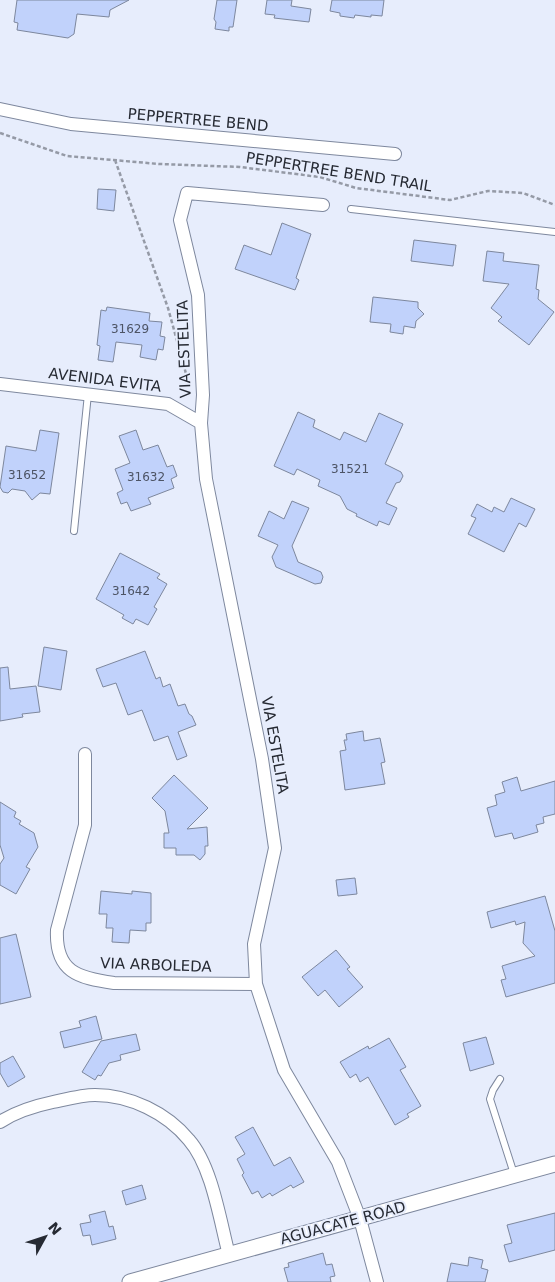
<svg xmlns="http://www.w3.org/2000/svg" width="555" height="1282" font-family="'DejaVu Sans',sans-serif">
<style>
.building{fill:#c1d2fb;stroke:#7d879d}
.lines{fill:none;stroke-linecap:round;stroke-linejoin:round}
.service-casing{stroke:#7e889e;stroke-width:8}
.minor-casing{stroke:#7e889e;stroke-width:14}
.tertiary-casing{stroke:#7e889e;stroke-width:17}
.path{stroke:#959aa6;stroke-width:2.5;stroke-dasharray:4 2.5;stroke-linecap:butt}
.service{stroke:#fff;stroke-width:6}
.minor{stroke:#fff;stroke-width:12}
.tertiary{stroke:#fff;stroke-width:15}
.labels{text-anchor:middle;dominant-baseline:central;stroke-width:4;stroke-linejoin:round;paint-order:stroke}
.number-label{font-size:12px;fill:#4d5465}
.street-label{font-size:15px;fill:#262a33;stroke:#e7edfc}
</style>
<rect width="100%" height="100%" fill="#e7edfc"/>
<path class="building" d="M 17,0 L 129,0 L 110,10 L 109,17 L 77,14 L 74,34 L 68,38 L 17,30 L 18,23 L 14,22 Z
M 217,0 L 237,0 L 233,27 L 229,27 L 229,31 L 215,29 L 216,22 L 214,19 Z
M 267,0 L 292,0 L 291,6 L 311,9 L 309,22 L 274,18 L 275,15 L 265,14 Z
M 332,0 L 384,0 L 382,16 L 371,15 L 371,17 L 355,15 L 354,18 L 340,16 L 340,13 L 330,11 Z
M 98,189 L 116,190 L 114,211 L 97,209 Z
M 282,223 L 311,234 L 296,278 L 299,280 L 295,290 L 235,269 L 244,245 L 271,255 Z
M 414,240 L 456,245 L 453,266 L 411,261 Z
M 487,251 L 504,253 L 503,261 L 539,265 L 536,289 L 539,290 L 538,299 L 554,312 L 529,345 L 498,321 L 502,317 L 491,308 L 509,284 L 483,281 Z
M 373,297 L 418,302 L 418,308 L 424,314 L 416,321 L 415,328 L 404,326 L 403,334 L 390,332 L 391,324 L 370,322 Z
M 107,307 L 150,313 L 149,321 L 162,322 L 160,336 L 165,337 L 163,350 L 158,349 L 156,360 L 140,357 L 142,345 L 116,342 L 113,362 L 98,360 L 100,346 L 97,345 L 101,310 L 106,311 Z
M 298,412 L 315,420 L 313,427 L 340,440 L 344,432 L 366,442 L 379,413 L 403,424 L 385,464 L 401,472 L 403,476 L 400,482 L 396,483 L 386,503 L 397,508 L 389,525 L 379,521 L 377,526 L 356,516 L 357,514 L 347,509 L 340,496 L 318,486 L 320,480 L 297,469 L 294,475 L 274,466 Z
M 40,430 L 59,433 L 50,494 L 40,493 L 32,500 L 25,491 L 12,489 L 8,493 L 3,492 L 0,487 L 6,446 L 36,451 Z
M 136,430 L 143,450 L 158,445 L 167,467 L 173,465 L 177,476 L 171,479 L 174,488 L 148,498 L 151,504 L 131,511 L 127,502 L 121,504 L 117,493 L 123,490 L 115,469 L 130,463 L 119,436 Z
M 511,498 L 535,509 L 526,527 L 519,523 L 504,552 L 468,534 L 476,518 L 471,516 L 477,504 L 492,512 L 494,507 L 504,512 Z
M 292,501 L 309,508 L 292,546 L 298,562 L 321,572 L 323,577 L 321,583 L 315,584 L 276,567 L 272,557 L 278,545 L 258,536 L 269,511 L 284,519 Z
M 120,553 L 160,574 L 157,578 L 167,584 L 154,607 L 157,609 L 148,625 L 136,619 L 133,624 L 122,618 L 124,615 L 96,599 Z
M 44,647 L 67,651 L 61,690 L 38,686 Z
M 145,651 L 156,679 L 160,677 L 163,687 L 170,684 L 178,706 L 185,704 L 189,714 L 192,716 L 196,725 L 178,732 L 187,756 L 177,760 L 168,736 L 154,741 L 142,710 L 128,715 L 116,683 L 103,687 L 96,669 Z
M 8,667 L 10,689 L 36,686 L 40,712 L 22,714 L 23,717 L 0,721 L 0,668 Z
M 363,731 L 364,741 L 380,738 L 385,762 L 381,763 L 385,784 L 345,790 L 340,751 L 346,750 L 344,740 L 347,740 L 346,734 Z
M 174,775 L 208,808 L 187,829 L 207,827 L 208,846 L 205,846 L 205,854 L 200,860 L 194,855 L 176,855 L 176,848 L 164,848 L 164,833 L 169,833 L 165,811 L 152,798 Z
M 517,777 L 521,791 L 555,781 L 555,814 L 543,817 L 544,823 L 536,825 L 538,832 L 514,839 L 512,833 L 495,837 L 487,808 L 497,805 L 495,795 L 505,792 L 502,782 Z
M 0,802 L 16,812 L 14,817 L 21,821 L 19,824 L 34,833 L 38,847 L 26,867 L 30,869 L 16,894 L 0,885 L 0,864 L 4,858 L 0,845 Z
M 355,878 L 357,894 L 338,896 L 336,880 Z
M 101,891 L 132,894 L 132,891 L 151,893 L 151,923 L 146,923 L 146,931 L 130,930 L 129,943 L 112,942 L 113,928 L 106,928 L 107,914 L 99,914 Z
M 545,896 L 555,931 L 555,983 L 506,997 L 501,980 L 506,979 L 502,966 L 535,956 L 523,943 L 525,922 L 516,925 L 515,921 L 491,928 L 487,912 Z
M 16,934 L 31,997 L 0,1004 L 0,938 Z
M 336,950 L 350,967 L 347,969 L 363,987 L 339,1007 L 325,990 L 318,996 L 302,977 Z
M 96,1016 L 102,1039 L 64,1048 L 60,1032 L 81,1027 L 79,1021 Z
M 136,1034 L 140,1050 L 120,1055 L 121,1060 L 109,1063 L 101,1076 L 98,1075 L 95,1080 L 82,1072 L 101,1041 Z
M 486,1037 L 494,1064 L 470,1071 L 463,1043 Z
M 389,1038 L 406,1067 L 400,1070 L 421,1106 L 407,1114 L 409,1117 L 395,1125 L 368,1077 L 360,1082 L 356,1074 L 350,1078 L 340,1062 L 368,1046 L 369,1049 Z
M 13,1056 L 25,1077 L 8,1087 L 0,1073 L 0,1063 Z
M 253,1127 L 274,1166 L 290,1157 L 304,1182 L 293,1188 L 291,1185 L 272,1196 L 270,1193 L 262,1198 L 258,1191 L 252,1194 L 242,1175 L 244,1173 L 237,1159 L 245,1154 L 235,1137 Z
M 142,1185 L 146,1199 L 126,1205 L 122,1191 Z
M 105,1211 L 109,1227 L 113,1226 L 116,1239 L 92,1245 L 90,1235 L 83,1236 L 80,1224 L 91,1222 L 89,1215 Z
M 555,1213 L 555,1250 L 509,1262 L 504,1245 L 512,1243 L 507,1225 Z
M 323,1253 L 326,1265 L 332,1264 L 335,1276 L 330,1277 L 331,1282 L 288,1282 L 284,1268 L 289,1267 L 288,1263 Z
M 469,1257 L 483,1260 L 481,1268 L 488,1270 L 485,1282 L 447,1282 L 451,1263 L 468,1266 Z"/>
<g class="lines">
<g class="service-casing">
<path id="service" d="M 351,209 L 555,232
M 74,531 L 88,394
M 500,1079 L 493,1090 L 490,1099 L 514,1174"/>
</g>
<g class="minor-casing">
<path id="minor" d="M 0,109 L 71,124 L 395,154
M 323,205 L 187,193 L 180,220 L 198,295 L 203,395 L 201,423 L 206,479 L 262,759 L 275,848 L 254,944 L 256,984 L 284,1070 L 338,1162 L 360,1219 L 377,1282
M 0,384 L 168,404 L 201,423
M 85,754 L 85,825 L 57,930 C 55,972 78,978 114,983 L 256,984
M 0,1122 C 17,1111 34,1106 53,1102 C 67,1099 82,1095 95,1095 C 130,1095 167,1113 189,1140 C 212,1166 220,1221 229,1255"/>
</g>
<g class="tertiary-casing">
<path id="tertiary" d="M 130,1282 L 555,1164"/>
</g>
<path class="path" d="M 0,133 L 67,156 L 159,164 L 240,167 L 320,177 L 356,188 L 450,200 L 488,191 L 523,193 L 555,205
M 115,160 L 168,308 L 188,381"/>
<use href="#service" class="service"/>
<use href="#minor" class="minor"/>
<use href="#tertiary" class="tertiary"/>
</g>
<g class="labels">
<g class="number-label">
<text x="130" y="329">31629</text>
<text x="350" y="469">31521</text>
<text x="27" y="475">31652</text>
<text x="146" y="477">31632</text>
<text x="131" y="591">31642</text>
</g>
<g class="street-label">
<text transform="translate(198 120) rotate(5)">PEPPERTREE BEND</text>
<text transform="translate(339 172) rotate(9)">PEPPERTREE BEND TRAIL</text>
<text transform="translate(184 349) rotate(-92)">VIA ESTELITA</text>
<text transform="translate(105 380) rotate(7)">AVENIDA EVITA</text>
<text transform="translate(275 745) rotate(80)">VIA ESTELITA</text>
<text transform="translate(156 965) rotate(2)">VIA ARBOLEDA</text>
<text transform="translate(343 1223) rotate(-15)">AGUACATE ROAD</text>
</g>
</g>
<g transform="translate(45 1237) rotate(50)" stroke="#e7edfc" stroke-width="4" paint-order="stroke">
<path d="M0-4L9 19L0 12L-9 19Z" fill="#262a33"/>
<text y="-8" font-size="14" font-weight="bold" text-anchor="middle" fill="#262a33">N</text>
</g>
</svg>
